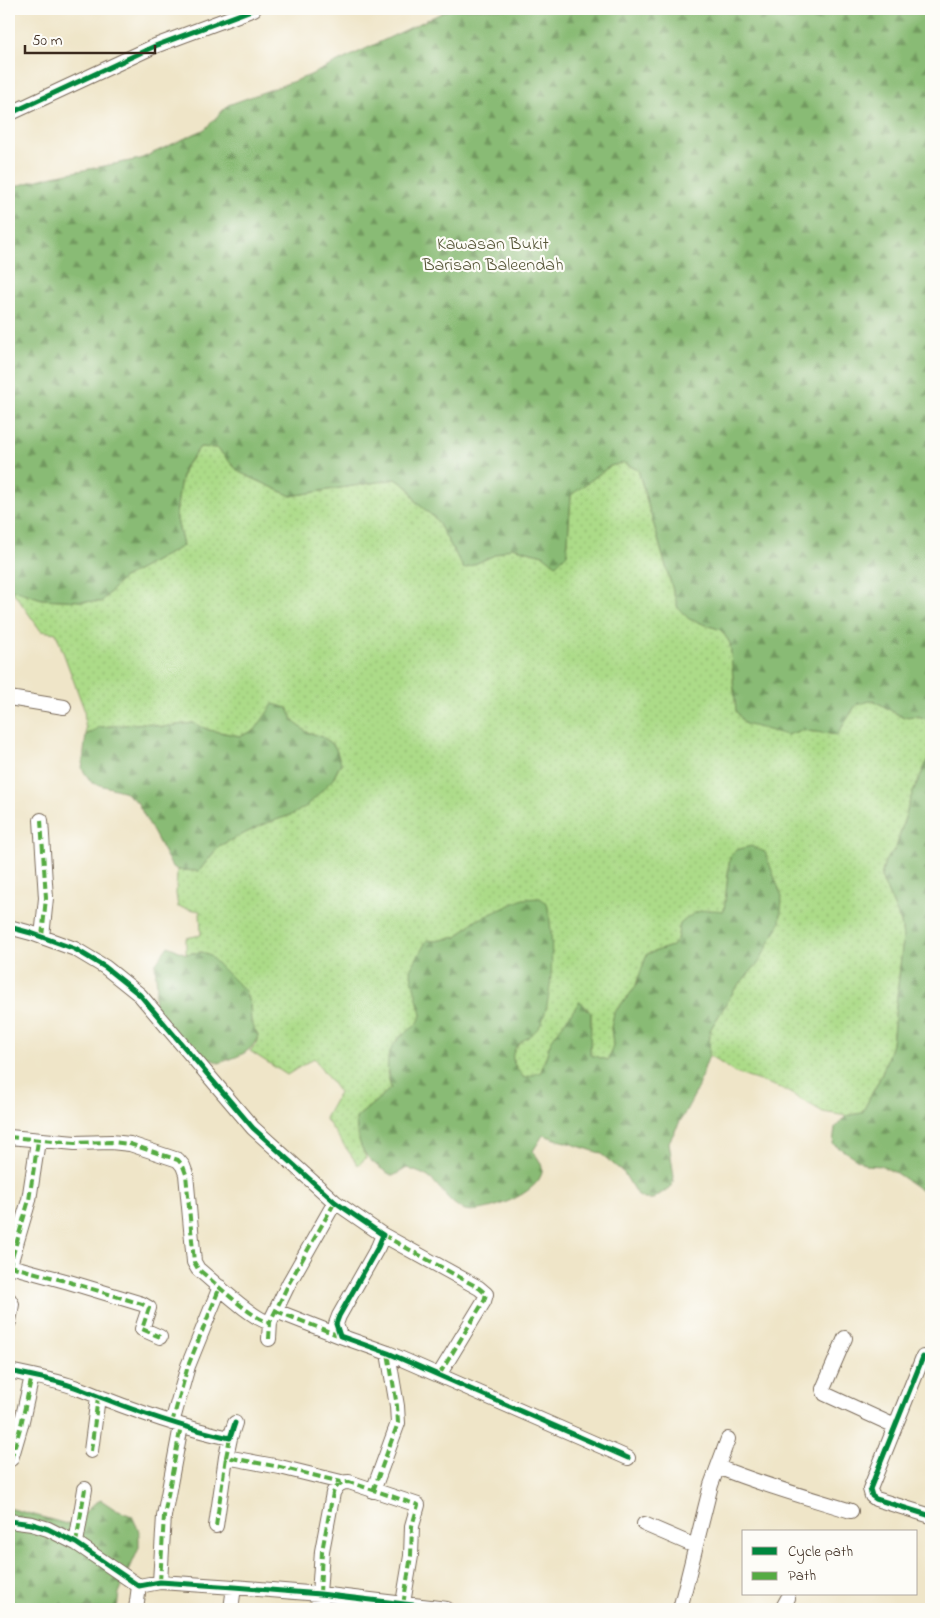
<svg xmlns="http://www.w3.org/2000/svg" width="940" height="1618" font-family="'Indie Flower',sans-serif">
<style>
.grass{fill:url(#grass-dots);stroke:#748253}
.forest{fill:url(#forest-firs);stroke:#627249}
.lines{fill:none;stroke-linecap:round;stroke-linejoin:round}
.minor-casing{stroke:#7a6b5a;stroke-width:16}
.minor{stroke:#fff;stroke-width:14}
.quiet{stroke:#55ab43;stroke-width:4;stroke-dasharray:8 4;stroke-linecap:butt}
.cycleway-casing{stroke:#fdfcf7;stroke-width:8}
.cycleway{stroke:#00873e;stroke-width:5}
.labels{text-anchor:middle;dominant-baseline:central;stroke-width:4.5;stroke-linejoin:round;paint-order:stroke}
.park-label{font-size:18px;fill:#575638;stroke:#fdfcf7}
</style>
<defs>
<pattern id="grass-dots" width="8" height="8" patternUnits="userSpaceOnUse" patternTransform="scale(1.25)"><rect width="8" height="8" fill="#acdb88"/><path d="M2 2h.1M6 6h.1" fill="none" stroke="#95bc75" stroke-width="1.8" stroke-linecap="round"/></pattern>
<pattern id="forest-firs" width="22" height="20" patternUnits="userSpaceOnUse" patternTransform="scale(1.25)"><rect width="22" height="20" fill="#89bb74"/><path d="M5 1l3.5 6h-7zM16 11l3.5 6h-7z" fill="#71985f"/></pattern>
</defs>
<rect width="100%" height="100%" fill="#fdfcf7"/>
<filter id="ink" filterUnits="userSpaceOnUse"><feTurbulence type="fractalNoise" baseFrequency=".02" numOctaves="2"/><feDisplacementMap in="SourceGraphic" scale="10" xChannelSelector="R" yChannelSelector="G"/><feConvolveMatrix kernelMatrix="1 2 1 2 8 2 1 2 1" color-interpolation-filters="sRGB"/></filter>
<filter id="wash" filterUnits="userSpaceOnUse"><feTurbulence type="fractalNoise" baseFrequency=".0096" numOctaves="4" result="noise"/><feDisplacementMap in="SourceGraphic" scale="20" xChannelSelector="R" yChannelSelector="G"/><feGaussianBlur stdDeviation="1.12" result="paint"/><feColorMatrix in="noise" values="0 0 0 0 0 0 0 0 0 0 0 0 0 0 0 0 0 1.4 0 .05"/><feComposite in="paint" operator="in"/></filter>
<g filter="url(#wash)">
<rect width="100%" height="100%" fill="#efe5c8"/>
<path class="grass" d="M 200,447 L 217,448 L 239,472 L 291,496 L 396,479 L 409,488 L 417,503 L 436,519 L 464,569 L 512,547 L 543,555 L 567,554 L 571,495 L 610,466 L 624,463 L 638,470 L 678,608 L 689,619 L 721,630 L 730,643 L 736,711 L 787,735 L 802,730 L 837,735 L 856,705 L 873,700 L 902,717 L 918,716 L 931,721 L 931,753 L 911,797 L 896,848 L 885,861 L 881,877 L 901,922 L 903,938 L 892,1044 L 882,1074 L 862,1113 L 846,1116 L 823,1112 L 781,1088 L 735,1073 L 709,1055 L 710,1030 L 735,989 L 759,962 L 730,856 L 724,912 L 708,910 L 680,924 L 677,940 L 672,946 L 647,954 L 635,988 L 614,1013 L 611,1028 L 613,1045 L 608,1060 L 590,1055 L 591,1013 L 551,1041 L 541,1072 L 524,1078 C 520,1072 512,1064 512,1056 C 512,1047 533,1032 540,1026 L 473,922 L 457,937 L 435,941 L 410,970 L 422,1015 L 420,1023 L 397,1039 L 387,1072 L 391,1088 L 356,1118 L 357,1135 L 366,1158 L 358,1165 L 325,1118 L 339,1093 L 314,1058 L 287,1075 L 250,1051 L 256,1044 L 258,1036 L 251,1023 L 250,1005 L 202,952 L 186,954 L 186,938 L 201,935 L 200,911 L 178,907 L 176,894 L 177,870 L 199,871 L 219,846 L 264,824 L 294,814 L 333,779 L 341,763 L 335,747 L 323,737 L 307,732 L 294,722 L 288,708 L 255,731 L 240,736 L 209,730 L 193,723 L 162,727 L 147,723 L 100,727 L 86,735 L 84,709 L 56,633 L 41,631 L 11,589 L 42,599 L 101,602 L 122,579 L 183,546 L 176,515 L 180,484 L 184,469 Z"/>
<path class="forest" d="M 450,9 L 931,9 L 931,721 L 918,716 L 902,717 L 873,700 L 856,705 L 837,735 L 802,730 L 787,735 L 745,724 L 736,711 L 730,643 L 721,630 L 689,619 L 678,608 L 638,470 L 624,463 L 610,466 L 571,495 L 567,554 L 556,565 L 543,555 L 512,547 L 464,569 L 436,519 L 417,503 L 409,488 L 396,479 L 291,496 L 239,472 L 217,448 L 200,447 L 184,468 L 180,484 L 176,515 L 183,546 L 122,579 L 101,602 L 42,599 L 11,589 L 9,586 L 9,188 L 53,176 L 140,159 L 205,129 L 228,105 L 308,76 Z
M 273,704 L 288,708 L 294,722 L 307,732 L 323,737 L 335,747 L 341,763 L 333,779 L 308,805 L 294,814 L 264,824 L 219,846 L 199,871 L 177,870 L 171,865 L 137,802 L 123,791 L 92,783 L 82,769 L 86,735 L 100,727 L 147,723 L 162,727 L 193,723 L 209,730 L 240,736 L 255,730 Z
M 931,753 L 931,1197 L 896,1173 L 881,1166 L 866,1165 L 833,1144 L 835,1128 L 846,1116 L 862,1113 L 882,1074 L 892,1044 L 903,938 L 901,922 L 881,877 L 885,861 L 896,848 L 911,797 Z
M 751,846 L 765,852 L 782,897 L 780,923 L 759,962 L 735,989 L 710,1030 L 709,1055 L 696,1092 L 669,1142 L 674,1177 L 672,1186 L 653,1199 L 644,1199 L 637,1195 L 624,1173 L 600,1153 L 543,1135 L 533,1151 C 537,1157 543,1164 542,1171 C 541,1193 483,1215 465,1210 C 448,1204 442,1187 428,1177 C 422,1173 414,1171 407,1168 L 393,1176 C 365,1160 358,1150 356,1118 L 391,1088 C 385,1064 385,1048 406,1032 C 414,1027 419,1024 421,1015 L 410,970 L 427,940 L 435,941 L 457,937 L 473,922 L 523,899 L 540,898 L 547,903 C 554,933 554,996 541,1024 C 535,1036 515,1041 513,1054 C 511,1063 519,1071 524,1078 L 541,1072 L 551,1041 L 580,1001 L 591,1013 L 590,1055 L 608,1060 L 613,1045 L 611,1028 L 614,1013 L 635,988 L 647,954 L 672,946 L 677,940 L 680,924 C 697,909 702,909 724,911 L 730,856 L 736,850 Z
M 168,946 L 186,954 L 202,952 L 210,956 L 245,991 L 250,1005 L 251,1023 L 258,1036 C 252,1054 235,1057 219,1063 L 200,1054 L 191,1045 L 160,1029 L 153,1015 L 155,994 L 157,987 L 155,964 Z
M 101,1500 L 116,1510 L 132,1516 L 139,1531 L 139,1548 L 119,1593 L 117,1609 L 9,1609 L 9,1508 L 74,1526 C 82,1516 89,1505 101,1500 Z"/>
</g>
<g filter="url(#ink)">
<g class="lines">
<g class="minor-casing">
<path id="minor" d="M 9,114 L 155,46 L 254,9
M 9,698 L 64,707
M 41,820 L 46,898 L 42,937
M 9,927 L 31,933 L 75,949 L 105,967 L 140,995 L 253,1128 L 335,1202 L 383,1235 L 378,1247 L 339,1316 L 336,1324 L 340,1336 L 388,1353 L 628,1458
M 9,1137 L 75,1143 L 111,1142 L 130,1144 L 178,1160 L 183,1166 L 186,1174 L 194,1262 L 198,1269 C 212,1280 255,1322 270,1322
M 383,1235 L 479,1288 L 486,1294 L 484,1301 L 439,1375
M 10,1266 L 69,1282 L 142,1304 L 149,1308 L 142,1329 L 160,1337
M 9,1268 L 29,1200 L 38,1141
M 9,1299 L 12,1304 L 9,1322
M 276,1311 L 340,1336
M 845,1338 L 823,1389 L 825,1394 L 895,1426
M 269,1339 L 270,1322 L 289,1283 L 335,1202
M 923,1357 L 870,1489 L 872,1496 L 876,1499 L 931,1516
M 9,1371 C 32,1376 57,1380 80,1389 C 129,1409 178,1427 230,1438 L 235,1423
M 172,1423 L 188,1366 L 220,1287
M 230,1438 L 226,1457 L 280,1467 L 341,1482
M 91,1451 L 98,1397
M 11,1459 L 21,1425 L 32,1376
M 718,1467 C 762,1485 806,1497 851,1511
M 373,1491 L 398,1423 L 397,1406 L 388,1353
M 9,1521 L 32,1524 L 48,1529 L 76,1543 L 139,1586 L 160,1582 L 234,1587 L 320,1594 L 447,1609
M 644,1524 L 695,1546
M 216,1526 L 226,1457
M 76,1543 L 85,1489
M 160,1582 L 164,1516 L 181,1426
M 136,1609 L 139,1586
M 231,1609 L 234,1587
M 318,1609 L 322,1551 L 333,1493 C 337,1485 340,1482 349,1482 L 418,1505 L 412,1526 L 411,1556 L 402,1609
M 680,1609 L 711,1485 L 728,1439
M 782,1609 L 788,1598"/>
</g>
<use href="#minor" class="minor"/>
<path class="quiet" d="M 41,820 L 46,898 L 42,937
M 9,1137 L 75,1143 L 111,1142 L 130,1144 L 178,1160 L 183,1166 L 186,1174 L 194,1262 L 198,1269 C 212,1280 255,1322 270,1322
M 383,1235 L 479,1288 L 486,1294 L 484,1301 L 439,1375
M 10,1266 L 69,1282 L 142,1304 L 149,1308 L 142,1329 L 160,1337
M 9,1268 L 29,1200 L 38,1141
M 9,1299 L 12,1304 L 9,1322
M 276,1311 L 340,1336
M 269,1339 L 270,1322 L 289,1283 L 335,1202
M 172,1423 L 188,1366 L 220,1287
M 230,1438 L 226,1457 L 280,1467 L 341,1482
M 91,1451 L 98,1397
M 11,1459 L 21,1425 L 32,1376
M 373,1491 L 398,1423 L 397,1406 L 388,1353
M 216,1526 L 226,1457
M 76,1543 L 85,1489
M 160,1582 L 164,1516 L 181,1426
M 320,1594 L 322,1551 L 333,1493 C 337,1485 340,1482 349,1482 L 418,1505 L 412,1526 L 411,1556 L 403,1605"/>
<g class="cycleway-casing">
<path id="cycleway" d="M 9,114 L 155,46 L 254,9
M 9,927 L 31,933 L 75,949 L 105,967 L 140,995 L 253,1128 L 335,1202 L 383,1235 L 378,1247 L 339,1316 L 336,1324 L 340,1336 L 388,1353 L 628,1458
M 923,1357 L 870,1489 L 872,1496 L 876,1499 L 931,1516
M 9,1371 C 32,1376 57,1380 80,1389 C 129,1409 178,1427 230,1438 L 235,1423
M 9,1521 L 32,1524 L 48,1529 L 76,1543 L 139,1586 L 160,1582 L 234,1587 L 320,1594 L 447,1609"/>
</g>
<use href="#cycleway" class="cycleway"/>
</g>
</g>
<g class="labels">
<g class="park-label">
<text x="493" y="245">Kawasan Bukit<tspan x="493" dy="21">Barisan Baleendah</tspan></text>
</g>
</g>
<rect width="940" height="1618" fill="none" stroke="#fdfcf7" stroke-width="30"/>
<rect x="742" y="1530" width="175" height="65" fill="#fdfcf7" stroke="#afa8a0"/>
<rect x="752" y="1547" width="25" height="8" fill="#00873e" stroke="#afa8a0"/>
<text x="788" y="1556" font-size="15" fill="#3b2a1e">Cycle path</text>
<rect x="752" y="1572" width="25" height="8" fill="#55ab43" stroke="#afa8a0"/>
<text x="788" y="1580" font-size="15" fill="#3b2a1e">Path</text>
<path d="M25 45v8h130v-8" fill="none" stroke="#3b2a1e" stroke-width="2.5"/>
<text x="32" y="45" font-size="15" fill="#3b2a1e" stroke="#fdfcf7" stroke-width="4" paint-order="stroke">50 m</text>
</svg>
